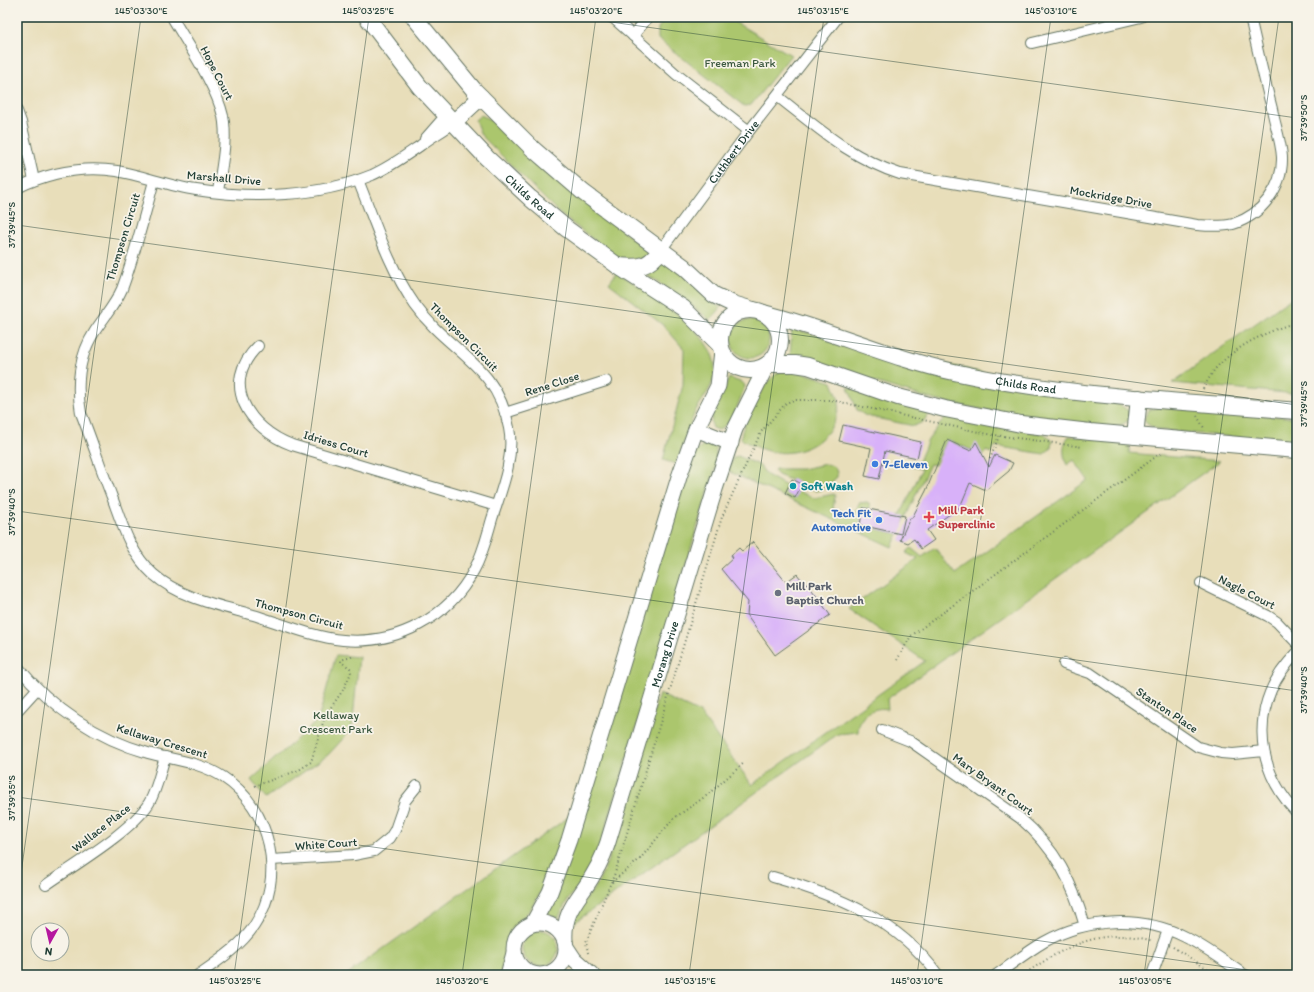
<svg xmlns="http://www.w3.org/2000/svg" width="1314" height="992" font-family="Itim,sans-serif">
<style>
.green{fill:#abc66d;stroke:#658250}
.building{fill:#d8b1f9}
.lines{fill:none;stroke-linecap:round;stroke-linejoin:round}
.street-casing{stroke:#657563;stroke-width:12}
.secondary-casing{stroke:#657563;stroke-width:17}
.primary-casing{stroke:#657563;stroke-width:18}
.path{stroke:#657563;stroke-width:2;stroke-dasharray:1 3;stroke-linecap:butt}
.street{stroke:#fff;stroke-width:10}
.secondary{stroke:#fff;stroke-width:15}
.primary{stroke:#fff;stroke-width:16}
.ticks{fill:none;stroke:#1f3d34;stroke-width:1;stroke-opacity:0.45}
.shop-dot{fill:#3f7fe0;stroke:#f7f3e8;stroke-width:1.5}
.culture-dot{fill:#0f9aa8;stroke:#f7f3e8;stroke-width:1.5}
.health-dot{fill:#e0444e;stroke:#f7f3e8;stroke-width:1.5}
.worship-dot{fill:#6b7280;stroke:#f7f3e8;stroke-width:1.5}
.labels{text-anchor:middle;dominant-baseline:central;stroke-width:3.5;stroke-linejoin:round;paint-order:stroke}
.park-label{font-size:12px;fill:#3b583f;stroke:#f7f3e8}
.street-label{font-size:12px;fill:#1f3d34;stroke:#f7f3e8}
.shop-label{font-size:12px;font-weight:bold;fill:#366cbe;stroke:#f7f3e8;text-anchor:start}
.culture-label{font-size:12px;font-weight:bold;fill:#0d838f;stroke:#f7f3e8;text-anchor:start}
.health-label{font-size:12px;font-weight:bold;fill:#be3a42;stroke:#f7f3e8;text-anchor:start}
.worship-label{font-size:12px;font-weight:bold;fill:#5b616d;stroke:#f7f3e8;text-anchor:start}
.neatline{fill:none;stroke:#1f3d34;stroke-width:1.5}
.ticks-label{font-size:10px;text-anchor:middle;fill:#1f3d34}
</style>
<rect width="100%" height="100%" fill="#f7f3e8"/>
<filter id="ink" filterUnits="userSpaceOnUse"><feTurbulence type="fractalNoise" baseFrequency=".025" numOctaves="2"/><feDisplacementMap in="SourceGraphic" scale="8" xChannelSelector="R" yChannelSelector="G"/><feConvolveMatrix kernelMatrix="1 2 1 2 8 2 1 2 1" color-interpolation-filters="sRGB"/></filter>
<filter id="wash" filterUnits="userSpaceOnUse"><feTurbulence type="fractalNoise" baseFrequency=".012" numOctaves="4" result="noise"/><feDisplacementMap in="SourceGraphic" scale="16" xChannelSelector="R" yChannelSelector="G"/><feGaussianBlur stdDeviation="0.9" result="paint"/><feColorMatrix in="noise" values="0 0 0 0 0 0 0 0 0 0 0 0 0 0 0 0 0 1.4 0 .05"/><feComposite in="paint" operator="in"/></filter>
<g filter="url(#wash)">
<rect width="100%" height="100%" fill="#e8deba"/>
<path class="green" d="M 667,17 L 726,17 L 791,55 L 751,105 L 744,106 L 658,39 L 658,28 Z
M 481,115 L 495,122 L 648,252 L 648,258 L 623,260 L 615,256 L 560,214 L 481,135 L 475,120 Z
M 662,263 C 676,263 706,299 721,308 L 710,320 L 685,300 L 641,271 Z
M 617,272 C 645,291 725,336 714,377 C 711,390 701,401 695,412 C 688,429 683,447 676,464 L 663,460 L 683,385 L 684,349 L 664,326 L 609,283 Z
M 1297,294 L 1297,394 L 1172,383 Z
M731 339a19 19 0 1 1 38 0a19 19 0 1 1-38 0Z
M 792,329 L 1119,404 L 1130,412 L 1129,420 L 1123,424 L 1111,427 L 1026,418 L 934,400 L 790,356 Z
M 781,371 L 798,371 L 832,382 C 834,389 840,398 839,405 C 834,444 793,462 759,448 C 753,445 745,443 741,438 C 742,421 765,379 781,371 Z
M 729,378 L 743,383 L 745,386 L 732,420 L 719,430 L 713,428 C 706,414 724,394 729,378 Z
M 848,387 L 930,412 L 923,422 L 914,426 L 866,416 L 857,410 Z
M 1160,407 L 1297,418 L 1297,443 L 1159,430 L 1147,424 L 1144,418 L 1149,410 Z
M 946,416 L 1045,434 L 1052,441 L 1051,448 L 1044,454 L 995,446 L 991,453 L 986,451 L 983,455 L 947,440 L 935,465 L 930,464 L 892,547 L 728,471 L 733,458 L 738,456 L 759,465 L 767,475 L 788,487 L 785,493 L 795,498 L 798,491 L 814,498 L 834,494 L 835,496 L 833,509 L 855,514 L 859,503 L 867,502 L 870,504 L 870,509 L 863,508 L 860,525 L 895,533 L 899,514 L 901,514 L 922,469 L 913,467 L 913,465 L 919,461 L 928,440 Z
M 1069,436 L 1130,442 L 1129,453 L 1220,461 L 887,699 L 888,709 C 872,706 858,716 858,732 L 838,734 L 574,923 L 579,909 L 598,883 L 609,858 L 659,694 L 700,713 L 752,785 L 925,661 L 849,609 L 918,559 L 906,553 L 911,548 L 922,557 L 935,548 L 955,574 L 1088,480 L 1074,460 L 1067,465 L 1066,463 C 1063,454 1062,444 1069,436 Z
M 705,443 L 710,443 L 715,446 L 717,462 L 603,837 L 595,857 L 579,886 L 567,901 L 558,919 L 549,914 L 548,911 L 673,518 L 694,454 Z
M 826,464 C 833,465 838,469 837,477 L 825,488 L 817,491 L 778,475 L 774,471 L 775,469 L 802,469 Z
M 336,655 L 359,657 L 352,729 L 328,755 L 266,798 L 251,780 L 318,720 Z
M 570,816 L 545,886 L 529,911 L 510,931 L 500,975 L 346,975 Z
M522 948a18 18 0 1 1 36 0a18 18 0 1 1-36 0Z"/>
<g id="blocks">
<path class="building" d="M 843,425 L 921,442 L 917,458 L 885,451 L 879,479 L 865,476 L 871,448 L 839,441 Z
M 947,440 L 971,451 L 976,442 L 989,467 L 995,455 L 1013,463 L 1009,471 L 986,490 L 970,483 L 960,507 L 927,530 L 934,540 L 921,549 L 914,539 L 908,543 L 900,540 L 910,518 L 912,518 L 926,491 Z
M 792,479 L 802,484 L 795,498 L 785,493 Z
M 863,508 L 905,516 L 901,534 L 860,525 Z
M 753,542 L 786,582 L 797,574 L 805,584 L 807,583 L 830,615 L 775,655 L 747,616 L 748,602 L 721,569 L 733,558 L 731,555 L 739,548 L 742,551 Z"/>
</g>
</g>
<g filter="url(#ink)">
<use href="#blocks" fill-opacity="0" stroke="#657563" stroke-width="1"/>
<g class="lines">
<g class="street-casing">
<g id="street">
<path d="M 172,17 C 188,45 216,85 223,116 C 228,141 221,168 218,192"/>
<path d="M 612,17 L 676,74 L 749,131"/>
<path d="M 633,36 L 648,17"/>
<path d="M 1032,43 L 1141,17"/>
<path d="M 777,96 C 817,127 850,158 900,174 L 1197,225 C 1209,226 1222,227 1233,224 C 1262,215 1283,187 1282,157 C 1281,141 1275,125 1272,109 C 1264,78 1257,48 1250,17"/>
<path d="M 17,111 L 21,122 L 34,180"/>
<path d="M 425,139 L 446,115"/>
<path d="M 154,181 C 144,217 135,254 122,289 C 115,305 104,317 95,331 C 79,355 76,385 81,413 C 92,441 101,469 112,497 C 122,524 130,553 153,574 C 181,599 222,606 257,616 C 285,625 314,637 343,640 C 396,645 449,618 474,570 C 483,554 487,536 492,519 C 501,491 515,458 509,428 C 497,363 449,353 415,305 C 389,268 375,222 358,180"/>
<path d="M 17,188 C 48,173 82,166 117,171 C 144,176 169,186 196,190 C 253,199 318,197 372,175 C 390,167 405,156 421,145 C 431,137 443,131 453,123"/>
<path id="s1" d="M 661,250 L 749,131 L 838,17"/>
<path d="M 258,346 C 219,384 249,429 292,445 L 496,506"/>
<path d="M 505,413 L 606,381"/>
<path d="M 1201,583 L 1268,616 L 1277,622 L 1297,643"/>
<path d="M 1297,653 C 1250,700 1252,765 1297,813"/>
<path d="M 1064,664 L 1090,673 L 1198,747 L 1221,753 L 1233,754 L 1264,751"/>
<path d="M 17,666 C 52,708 96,738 148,753 C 174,760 200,762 223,777 C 271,808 287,877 254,926 C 240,947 218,961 198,975"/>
<path d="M 17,711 L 37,689"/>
<path d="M 882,730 L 910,741 L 1020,818 C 1056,849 1072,881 1085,926"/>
<path d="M 271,860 L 354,855 L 374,851 L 390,838 L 395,830 L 405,801 L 417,786"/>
<path d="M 773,877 C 835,895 898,919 938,975"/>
<path d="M 46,885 C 74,865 131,832 149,803 C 157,790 160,772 165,757"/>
<path d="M 996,975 C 1012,964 1027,952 1044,942 C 1087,918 1141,915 1185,937 C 1206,947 1225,962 1245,975"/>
<path d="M 1152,975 L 1168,930"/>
</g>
</g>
<g class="secondary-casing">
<g id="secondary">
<path d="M 696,429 L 731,443"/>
<circle cx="540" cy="949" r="26"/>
<path d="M 533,923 L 550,892 L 569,840 L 679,477 L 696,429 L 718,386 L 722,351"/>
<path id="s2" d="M 565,941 C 563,909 579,900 593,875 C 601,862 607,847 611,832 L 715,489 L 735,429 L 767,365"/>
<path d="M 566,947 L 574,959 L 592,975"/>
<path d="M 508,975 L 514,953"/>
</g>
</g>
<g class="primary-casing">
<g id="primary">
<path id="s3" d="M 367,17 L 420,87 L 487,158 L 530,198 L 567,229 L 618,266 L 683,308 L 720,345"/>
<path d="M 414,17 L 474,90 L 533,149 L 584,193 L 684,267 L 714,295 L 733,304 L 753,310"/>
<path d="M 453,123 L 481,97"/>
<path d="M 618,266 C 639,268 648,268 661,250"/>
<circle cx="750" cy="340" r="30"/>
<path id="s4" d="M 763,313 C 828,329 889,358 954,372 C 1066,397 1183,401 1297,411"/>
<path d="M 768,364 L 795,364 L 808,366 L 898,397 L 945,409 L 1021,424 L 1090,432 L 1297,450"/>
<path d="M 1135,436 L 1139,398"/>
</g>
</g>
<path class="path" d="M 1203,389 C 1207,382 1211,374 1216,368 C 1237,345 1268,331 1297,322
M 1197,416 L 1204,428
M 990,459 L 999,436
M 897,660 L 911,636 L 1161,453
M 255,786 L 299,770 L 311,762 L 325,716 L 343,690 L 351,673 L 350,668 L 341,662 L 341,660 L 351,657 L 354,655
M 612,882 L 640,859 L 673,819 L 706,796 L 745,762
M 1173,947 L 1217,975
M 588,953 L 586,942 L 615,873 L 722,517 L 761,432 L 786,403 L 794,400 L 831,400 L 988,434 L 1083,447
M 1023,975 C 1064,947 1101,926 1153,941"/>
<use href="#street" class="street"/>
<use href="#secondary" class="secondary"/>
<use href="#primary" class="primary"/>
</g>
</g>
<path class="ticks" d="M 575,17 L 1297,118M 17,225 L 1297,405M 17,511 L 1297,691M 17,797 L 1283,975M 17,902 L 141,17M 234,975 L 369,17M 462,975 L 596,17M 689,975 L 824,17M 917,975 L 1051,17M 1144,975 L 1279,17"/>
<g class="shop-dot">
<circle cx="875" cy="464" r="4"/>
<circle cx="879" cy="520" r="4"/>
</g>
<circle class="culture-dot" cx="793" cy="486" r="4"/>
<path class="health-dot" d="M927 511h4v4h4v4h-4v4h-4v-4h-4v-4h4z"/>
<circle class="worship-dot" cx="778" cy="593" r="4"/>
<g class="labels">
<g class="park-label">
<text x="740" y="63">Freeman Park</text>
<text x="336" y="715">Kellaway<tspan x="336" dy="14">Crescent Park</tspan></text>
</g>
<g class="street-label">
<text transform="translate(217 73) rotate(63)">Hope Court</text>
<text stroke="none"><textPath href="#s1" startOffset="122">Cuthbert Drive</textPath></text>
<text transform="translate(224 178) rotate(5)">Marshall Drive</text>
<text stroke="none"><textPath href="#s3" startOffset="243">Childs Road</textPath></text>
<text transform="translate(1111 197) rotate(10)">Mockridge Drive</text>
<text transform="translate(123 237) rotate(-73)">Thompson Circuit</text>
<text transform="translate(464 337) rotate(45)">Thompson Circuit</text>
<text transform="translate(552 384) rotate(-18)">Rene Close</text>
<text stroke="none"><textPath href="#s4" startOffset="273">Childs Road</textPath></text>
<text transform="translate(336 444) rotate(17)">Idriess Court</text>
<text transform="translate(1247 592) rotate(27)">Nagle Court</text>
<text transform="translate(299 614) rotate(15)">Thompson Circuit</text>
<text stroke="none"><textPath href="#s2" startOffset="306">Morang Drive</textPath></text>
<text transform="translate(1167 710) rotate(34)">Stanton Place</text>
<text transform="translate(162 741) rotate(17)">Kellaway Crescent</text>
<text transform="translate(993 784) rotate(36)">Mary Bryant Court</text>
<text transform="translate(101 828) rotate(-38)">Wallace Place</text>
<text transform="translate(326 844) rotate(-4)">White Court</text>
</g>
<g class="shop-label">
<text x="883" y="464">7-Eleven</text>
<text x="871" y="513" text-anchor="end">Tech Fit<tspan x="871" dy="14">Automotive</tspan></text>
</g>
<g class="culture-label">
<text x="801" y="486">Soft Wash</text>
</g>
<g class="health-label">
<text x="938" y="510">Mill Park<tspan x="938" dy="14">Superclinic</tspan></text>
</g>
<g class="worship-label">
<text x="786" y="586">Mill Park<tspan x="786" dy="14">Baptist Church</tspan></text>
</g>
</g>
<rect width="1314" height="992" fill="none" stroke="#f7f3e8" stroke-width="44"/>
<g transform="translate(50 942) rotate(188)"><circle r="19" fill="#f7f3e8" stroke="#a1aaa0"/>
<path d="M0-3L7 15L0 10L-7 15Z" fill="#b5179e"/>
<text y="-6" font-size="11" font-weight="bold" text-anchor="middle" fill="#1f3d34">N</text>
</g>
<rect x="22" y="22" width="1270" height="948" class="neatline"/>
<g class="ticks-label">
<text x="141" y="14">145°03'30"E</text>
<text x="368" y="14">145°03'25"E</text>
<text x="596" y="14">145°03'20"E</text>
<text x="823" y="14">145°03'15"E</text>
<text x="1051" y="14">145°03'10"E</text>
<text transform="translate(1303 118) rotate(-90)" y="4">37°39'50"S</text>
<text transform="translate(11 225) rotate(-90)" y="4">37°39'45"S</text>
<text transform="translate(1303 404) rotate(-90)" y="4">37°39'45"S</text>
<text transform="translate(11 512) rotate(-90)" y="4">37°39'40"S</text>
<text transform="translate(1303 690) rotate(-90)" y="4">37°39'40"S</text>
<text transform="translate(11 798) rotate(-90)" y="4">37°39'35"S</text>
<text x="235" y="984">145°03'25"E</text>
<text x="462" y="984">145°03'20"E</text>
<text x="690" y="984">145°03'15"E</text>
<text x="917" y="984">145°03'10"E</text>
<text x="1145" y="984">145°03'05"E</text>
</g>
</svg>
